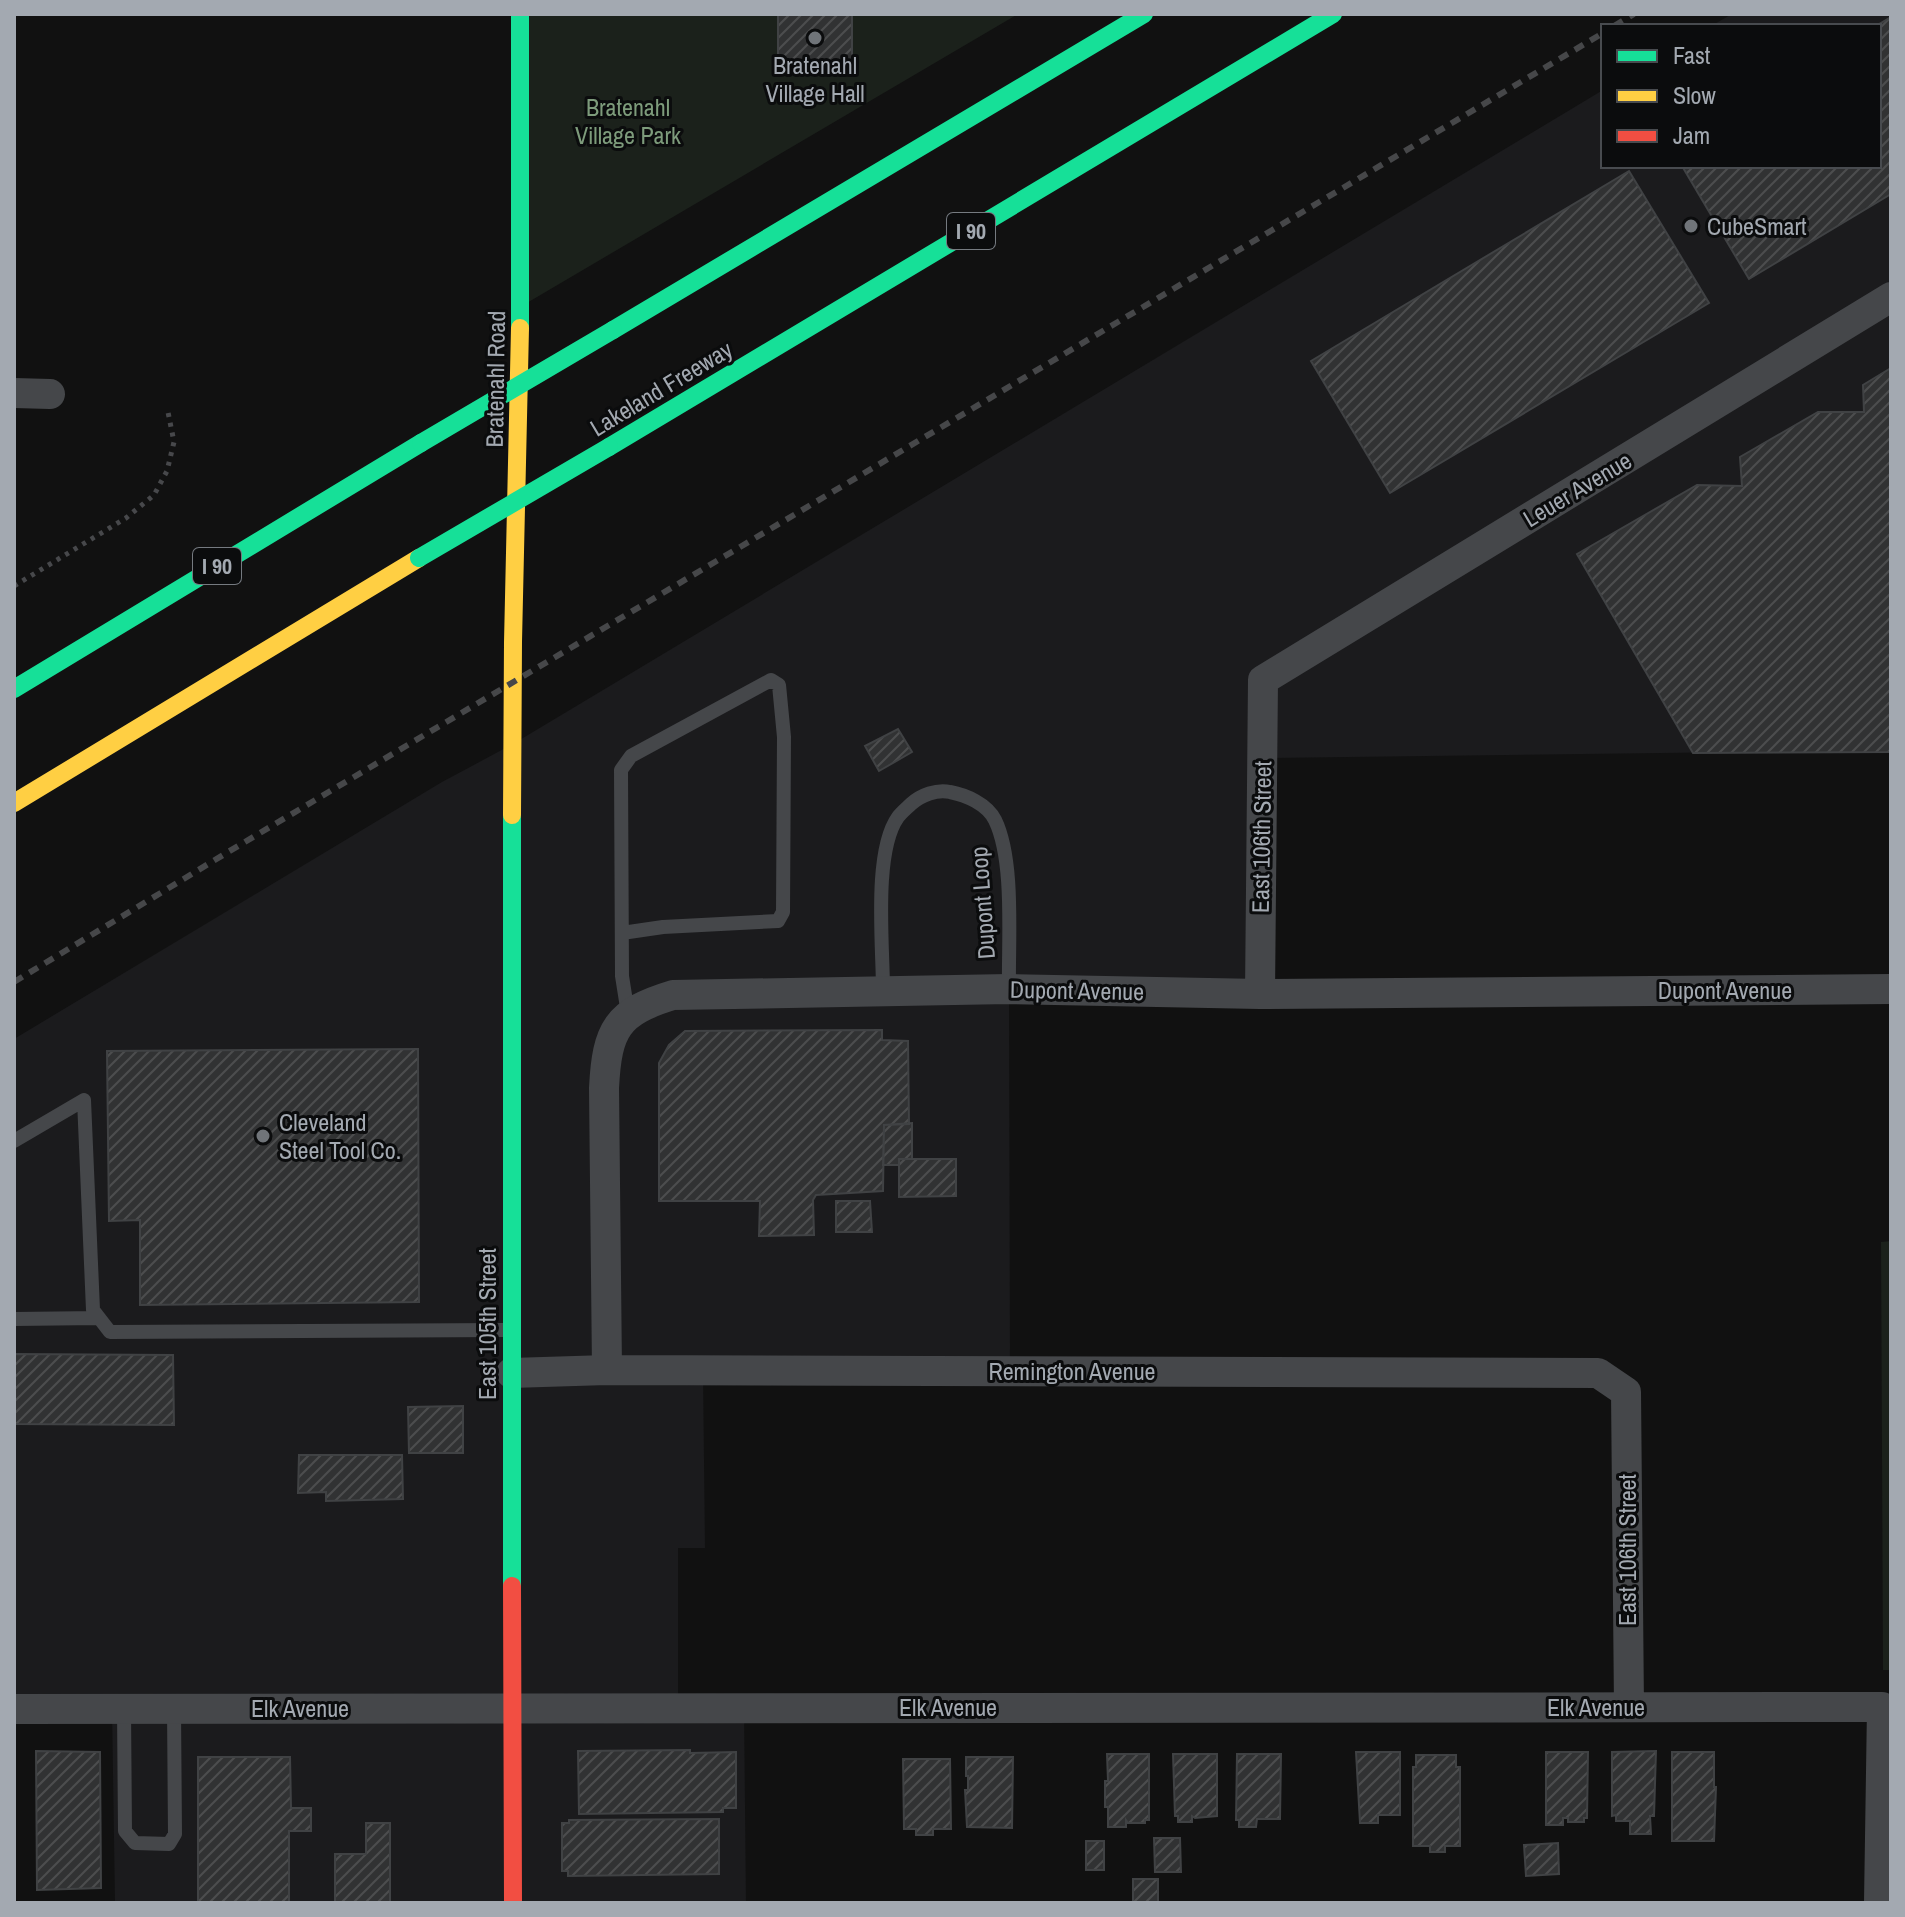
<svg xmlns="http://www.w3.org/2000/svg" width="1905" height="1917" font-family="'Archivo Narrow',sans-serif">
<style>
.built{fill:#1b1b1d}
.park{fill:#1b211b}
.building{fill:url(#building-hatch);stroke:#404244;stroke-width:2}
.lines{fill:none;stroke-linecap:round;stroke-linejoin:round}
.path{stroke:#47484b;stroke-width:5;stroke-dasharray:4 6;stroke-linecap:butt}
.lane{stroke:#45474a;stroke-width:14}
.street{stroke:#45474a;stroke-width:30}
.fast{stroke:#16e098;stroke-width:18}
.slow{stroke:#ffcf43;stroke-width:18}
.jam{stroke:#f24e42;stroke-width:18}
.rail{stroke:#464749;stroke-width:6;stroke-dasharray:10 8;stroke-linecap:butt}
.fast-bridge{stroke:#16e098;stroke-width:18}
.poi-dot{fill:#707479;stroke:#0b0c0d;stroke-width:3}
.labels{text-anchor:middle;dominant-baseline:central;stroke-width:6;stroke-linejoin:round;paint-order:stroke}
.shield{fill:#0b0c0d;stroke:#757a80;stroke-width:2}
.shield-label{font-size:22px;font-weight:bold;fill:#a3a9b1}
.poi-label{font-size:24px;fill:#a3a9b1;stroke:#0b0c0d;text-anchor:start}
.park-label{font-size:24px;fill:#7d9b7b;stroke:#0b0c0d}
.street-label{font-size:24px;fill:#a3a9b1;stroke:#0b0c0d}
</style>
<defs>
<pattern id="building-hatch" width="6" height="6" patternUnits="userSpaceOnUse" patternTransform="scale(2)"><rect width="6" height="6" fill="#313233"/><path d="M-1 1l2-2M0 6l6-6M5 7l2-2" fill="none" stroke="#4c4d4e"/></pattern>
</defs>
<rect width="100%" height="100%" fill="#111"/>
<path class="built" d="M 1732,14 L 1891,14 L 1891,750 L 1262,758 L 1260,994 L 1009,989 L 1010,1371 L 703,1371 L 705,1548 L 678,1548 L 678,1707 L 744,1707 L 746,1903 L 115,1903 L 112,1709 L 14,1709 L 14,1039 L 442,782 L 513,744 L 1603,90 L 1603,166 L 1879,166 L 1879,26 L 1711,26 Z"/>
<path class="park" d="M 520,14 L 1018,14 L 520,307 Z
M 1891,1241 L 1891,1670 L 1883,1670 L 1881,1242 Z"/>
<path class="building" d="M 778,14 L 852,14 L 852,62 L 778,62 Z
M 1891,17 L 1891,194 L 1749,279 L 1682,166 L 1879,166 L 1879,26 L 1876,26 Z
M 1629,171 L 1709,303 L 1390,493 L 1311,361 Z
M 1891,368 L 1891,752 L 1693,753 L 1577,554 L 1697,485 L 1742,486 L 1740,457 L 1818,412 L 1864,412 L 1863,385 Z
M 898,729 L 912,752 L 879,771 L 865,746 Z
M 882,1030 L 882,1040 L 908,1041 L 909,1124 L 884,1125 L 883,1191 L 816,1195 L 813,1200 L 814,1235 L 759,1236 L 760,1201 L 659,1201 L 659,1063 L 669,1045 L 685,1031 Z
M 418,1049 L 419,1302 L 140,1305 L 140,1220 L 109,1221 L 107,1051 Z
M 912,1123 L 912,1159 L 899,1159 L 899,1165 L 883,1165 L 884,1125 Z
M 899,1159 L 956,1159 L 956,1196 L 899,1197 Z
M 836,1201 L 870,1201 L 872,1232 L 836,1232 Z
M 14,1354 L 173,1355 L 174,1425 L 14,1424 Z
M 463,1406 L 463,1453 L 409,1453 L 408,1407 Z
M 299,1455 L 402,1455 L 403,1499 L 326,1501 L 326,1492 L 298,1493 Z
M 690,1750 L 690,1753 L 736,1752 L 736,1808 L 723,1808 L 723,1812 L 579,1814 L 578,1751 Z
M 36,1751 L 100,1752 L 101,1888 L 37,1890 Z
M 1656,1751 L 1654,1816 L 1650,1816 L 1651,1834 L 1630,1834 L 1630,1821 L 1616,1821 L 1616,1815 L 1612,1816 L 1612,1752 Z
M 1356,1752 L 1400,1752 L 1400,1815 L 1378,1815 L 1378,1823 L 1360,1823 Z
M 1546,1752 L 1588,1752 L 1587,1818 L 1584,1818 L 1584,1822 L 1568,1822 L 1568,1818 L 1563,1818 L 1563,1825 L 1546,1825 Z
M 1672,1752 L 1714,1752 L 1714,1787 L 1716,1787 L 1714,1841 L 1672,1841 Z
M 1107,1754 L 1149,1754 L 1149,1820 L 1145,1820 L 1145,1823 L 1128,1823 L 1126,1820 L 1126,1827 L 1108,1827 L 1108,1807 L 1105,1807 L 1105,1781 L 1108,1781 Z
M 1173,1754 L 1217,1754 L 1217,1816 L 1195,1818 L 1192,1816 L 1192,1822 L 1178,1822 L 1178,1816 L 1175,1816 Z
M 1237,1754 L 1281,1754 L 1280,1819 L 1257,1819 L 1256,1827 L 1239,1827 L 1239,1820 L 1236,1820 Z
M 1416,1755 L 1456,1755 L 1456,1767 L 1460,1767 L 1460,1846 L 1445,1846 L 1445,1852 L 1430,1852 L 1430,1846 L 1413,1846 L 1413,1767 L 1416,1767 Z
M 198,1757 L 290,1757 L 291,1808 L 311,1808 L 311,1831 L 289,1831 L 289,1903 L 198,1903 Z
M 966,1757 L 1013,1757 L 1012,1828 L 967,1827 L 965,1790 L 968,1790 L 968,1776 L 966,1776 Z
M 903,1759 L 950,1759 L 951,1829 L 933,1829 L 933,1835 L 916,1835 L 916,1829 L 904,1829 Z
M 719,1819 L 719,1874 L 568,1876 L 568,1871 L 562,1871 L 562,1823 L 569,1823 L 569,1820 Z
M 366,1823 L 390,1823 L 390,1903 L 335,1903 L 335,1854 L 366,1854 Z
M 1154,1838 L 1180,1838 L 1181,1872 L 1155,1872 Z
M 1086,1841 L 1104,1841 L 1104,1870 L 1086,1870 Z
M 1558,1843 L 1559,1874 L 1526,1876 L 1524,1845 Z
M 1133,1879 L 1158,1879 L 1158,1903 L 1133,1903 Z"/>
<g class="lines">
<path class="path" d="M 14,586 L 126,518 L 154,495 L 167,471 L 174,442 L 167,407"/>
<path class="lane" d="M 622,933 L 663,927 L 778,921 L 783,912 L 784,737 L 779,685 L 771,680 L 631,756 L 621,770 L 622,976 L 628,1014
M 883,990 C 883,946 873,852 898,817 C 902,812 907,808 911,804 C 921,795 937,789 950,792 C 966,795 987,804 995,820 C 1015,861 1008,942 1009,989
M 14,1141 L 84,1100 L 93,1310 L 110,1332 L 506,1330
M 14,1319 L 99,1318
M 124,1709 L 125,1831 L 135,1843 L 169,1844 L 175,1834 L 174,1709"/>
<path class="street" d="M 14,393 L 50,394
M 1260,994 L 1263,680 L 1891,297
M 607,1370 L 604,1088 C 607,1029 617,1012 673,995 L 1009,989 L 1260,994 L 1891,989
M 511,1373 L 607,1370 L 1598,1373 L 1626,1392 L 1629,1707
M 14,1709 L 1882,1707 L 1879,1903"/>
<path class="fast" d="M 520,328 L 520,14
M 613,330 L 1144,14
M 609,447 L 1333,14
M 14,689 L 421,443
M 512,1586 L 512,815"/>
<path class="slow" d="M 14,803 L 419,558
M 512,815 L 513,642 L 520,328"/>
<path class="jam" d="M 512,1586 L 513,1903"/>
<path class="rail" d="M 1614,26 L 1634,14
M 14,982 L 228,852 L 1603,33"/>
<path class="fast-bridge" d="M 421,443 L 613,330
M 419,558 L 609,447"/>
</g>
<g class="poi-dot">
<circle cx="815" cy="38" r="8"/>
<circle cx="1691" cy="226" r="8"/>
<circle cx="263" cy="1136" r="8"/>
</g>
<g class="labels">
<g class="shield">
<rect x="947" y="213" width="48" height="36" rx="6"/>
<rect x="193" y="548" width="48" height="36" rx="6"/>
</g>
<g class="shield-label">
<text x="971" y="231">I 90</text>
<text x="217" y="566">I 90</text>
</g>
<g class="poi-label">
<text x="815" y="65" text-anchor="middle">Bratenahl<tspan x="815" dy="28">Village Hall</tspan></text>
<text x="1707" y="226">CubeSmart</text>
<text x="279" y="1122">Cleveland<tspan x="279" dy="28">Steel Tool Co.</tspan></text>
</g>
<g class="park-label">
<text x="628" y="107">Bratenahl<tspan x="628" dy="28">Village Park</tspan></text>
</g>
<g class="street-label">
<text transform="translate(495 379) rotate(-89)">Bratenahl Road</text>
<text transform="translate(661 388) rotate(-31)">Lakeland Freeway</text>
<text transform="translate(1577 489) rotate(-31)">Leuer Avenue</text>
<text transform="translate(1261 837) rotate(-89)">East 106th Street</text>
<text transform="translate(982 903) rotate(-94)">Dupont Loop</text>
<text transform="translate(1077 990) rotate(1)">Dupont Avenue</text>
<text x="1725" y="990">Dupont Avenue</text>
<text transform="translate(487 1324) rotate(-90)">East 105th Street</text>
<text x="1072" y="1371">Remington Avenue</text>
<text transform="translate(1627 1550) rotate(-90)">East 106th Street</text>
<text x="948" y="1707">Elk Avenue</text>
<text x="1596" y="1707">Elk Avenue</text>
<text x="300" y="1708">Elk Avenue</text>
</g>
</g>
<rect width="1905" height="1917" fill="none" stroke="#a3a9b1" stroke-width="32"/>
<rect x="1601" y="24" width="280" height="144" fill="#0b0c0d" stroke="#484b4f" stroke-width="2"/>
<rect x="1617" y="50" width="40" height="12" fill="#16e098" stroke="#484b4f" stroke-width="2"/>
<text x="1673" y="64" font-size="24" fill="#a3a9b1">Fast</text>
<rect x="1617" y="90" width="40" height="12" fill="#ffcf43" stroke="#484b4f" stroke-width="2"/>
<text x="1673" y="104" font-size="24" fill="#a3a9b1">Slow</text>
<rect x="1617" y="130" width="40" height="12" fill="#f24e42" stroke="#484b4f" stroke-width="2"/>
<text x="1673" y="144" font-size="24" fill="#a3a9b1">Jam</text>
</svg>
